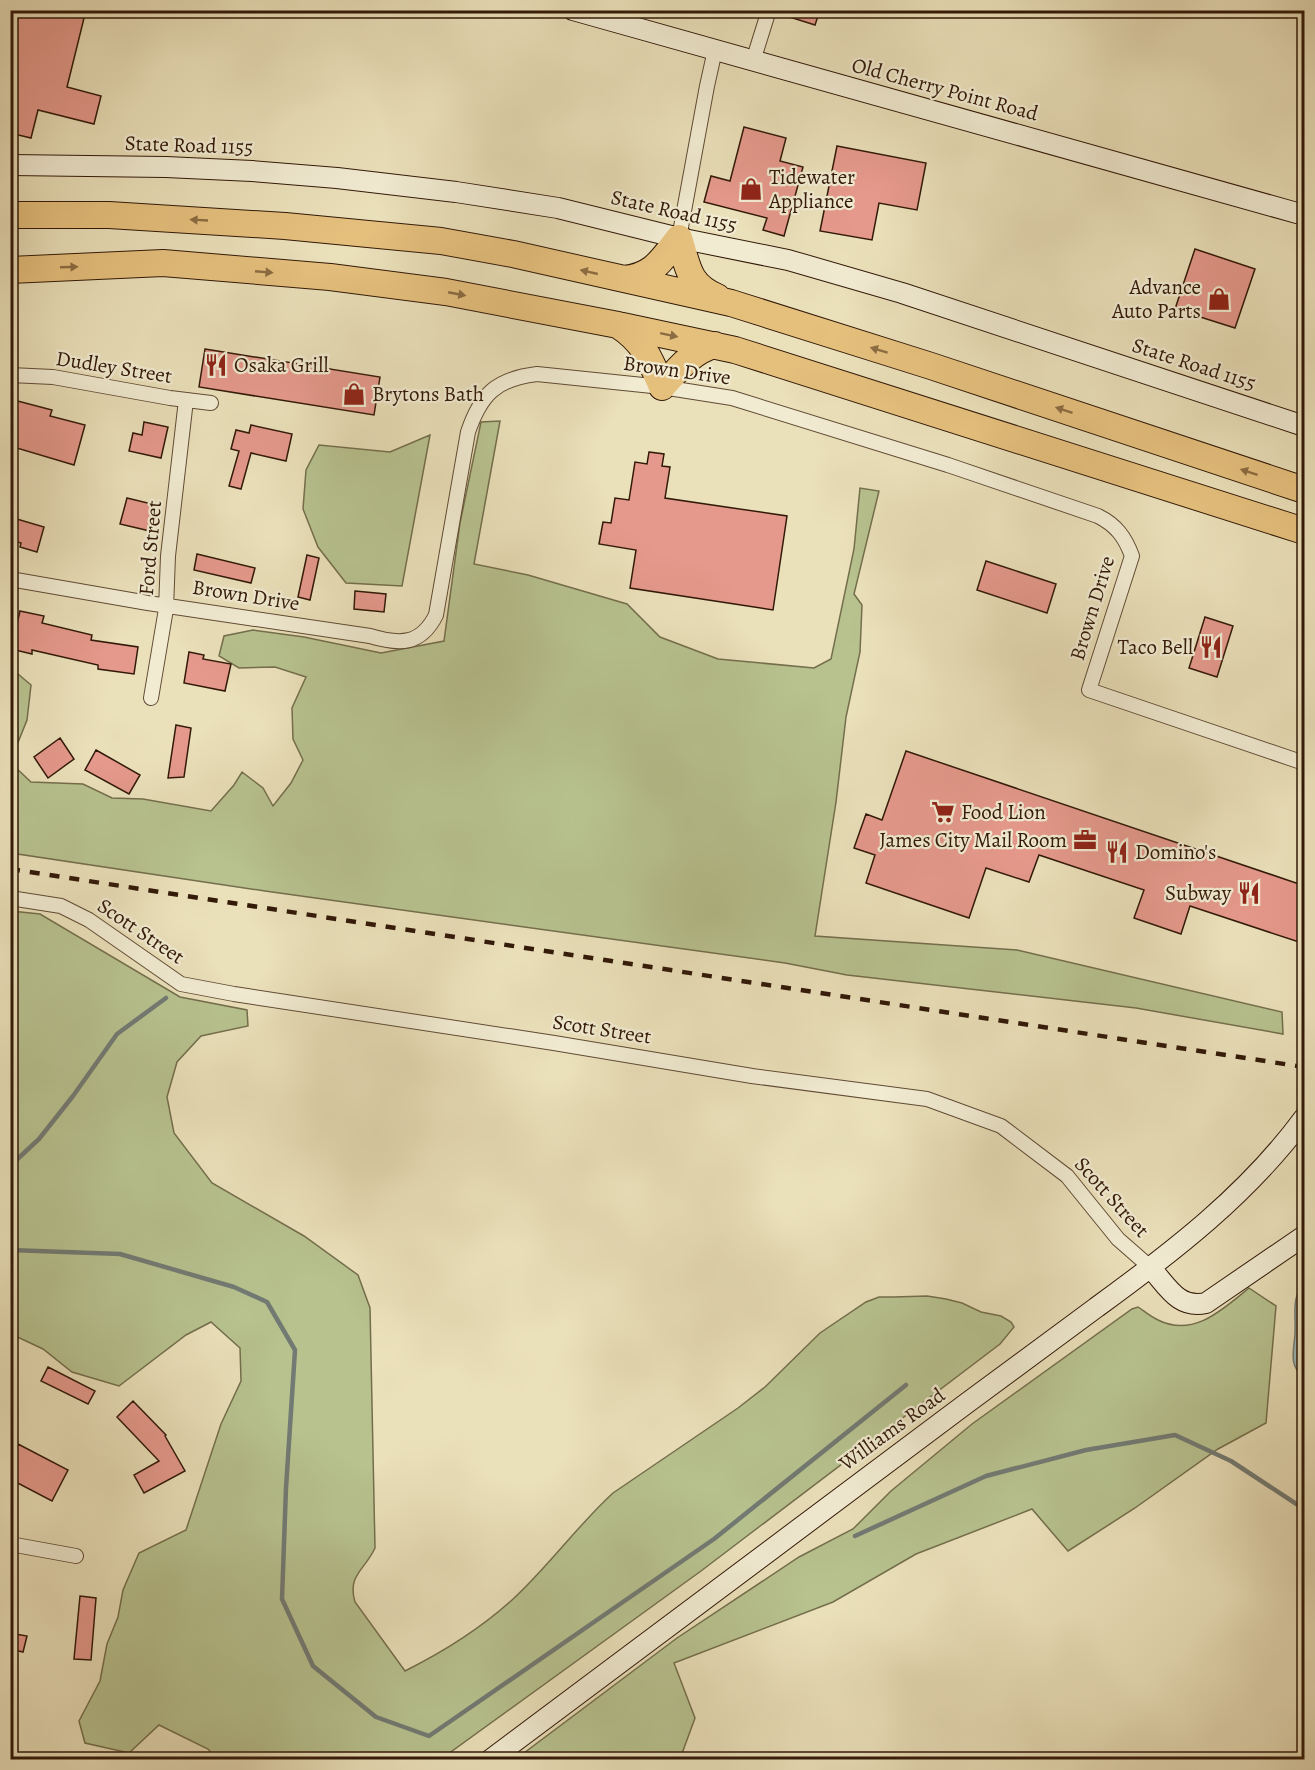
<svg xmlns="http://www.w3.org/2000/svg" width="1315" height="1770" font-family="Alegreya,serif">
<style>
.green{fill:#b7c28f;stroke:#746e4c;stroke-width:1.5}
.water{fill:#9cbaba;stroke:#727a73;stroke-width:1.5}
.lines{fill:none;stroke-linecap:round;stroke-linejoin:round}
.shore{stroke:#676a61;stroke-width:1.5}
.stream{stroke:#727a73;stroke-width:4.5}
.building{fill:#e5998c;stroke:#321908;stroke-width:1.5}
.street-casing{stroke:#604b34;stroke-width:16}
.secondary-casing{stroke:#321908;stroke-width:22}
.highway-casing{stroke:#321908;stroke-width:28}
.street{stroke:#f1ebd2;stroke-width:14}
.secondary{stroke:#f1ebd2;stroke-width:20}
.highway{stroke:#e5c07d;stroke-width:26}
.rail{stroke:#321908;stroke-width:4.5;stroke-dasharray:10 10;stroke-linecap:butt}
.oneway{fill:#8c6c42}
.labels{text-anchor:middle;dominant-baseline:central;stroke-width:4.5;stroke-linejoin:round;paint-order:stroke}
.street-label{font-size:21px;fill:#321908;stroke:#f1ebd2}
.poi-label{font-size:21px;fill:#321908;stroke:#f1ebd2;text-anchor:start}
</style>
<rect width="100%" height="100%" fill="#eae0ba"/>
<filter id="stains"><feTurbulence type="fractalNoise" baseFrequency=".00333" numOctaves="4"/><feColorMatrix values="0 0 0 0 .2 0 0 0 0 .09 0 0 0 0 .02 0 0 0 .5 -.17"/></filter>
<radialGradient id="worn" r=".72"><stop offset=".6" stop-color="#630" stop-opacity="0"/><stop offset="1" stop-color="#630" stop-opacity=".3"/></radialGradient>
<path class="green" d="M 500,421 L 474,564 L 528,575 L 627,604 L 660,637 L 718,659 L 814,668 L 831,659 L 854,549 L 860,488 L 879,491 L 854,594 L 862,605 L 860,652 L 846,717 L 836,802 L 815,936 L 1017,950 L 1282,1012 L 1283,1034 L 1136,1008 L 847,975 L 785,963 L 265,891 L 11,853 L 11,668 L 31,685 L 27,720 L 15,750 L 15,767 L 31,782 L 83,784 L 112,798 L 143,799 L 211,811 L 234,785 L 242,772 L 263,788 L 273,806 L 291,783 L 303,760 L 293,739 L 292,708 L 306,677 L 275,667 L 239,668 L 219,656 L 224,636 L 253,630 L 304,637 L 381,653 L 444,641 L 460,523 L 481,422 Z
M 430,435 L 402,586 L 346,583 L 318,547 L 303,509 L 306,470 L 319,445 L 390,452 Z
M 11,911 L 40,914 L 180,997 L 247,1010 L 248,1026 L 201,1036 L 177,1062 L 167,1097 L 174,1133 L 212,1183 L 304,1236 L 358,1275 L 370,1308 L 375,1548 C 365,1570 347,1575 355,1602 L 405,1671 C 443,1652 480,1629 512,1600 C 548,1567 577,1526 613,1493 L 738,1408 L 765,1387 L 820,1333 L 866,1302 L 879,1297 L 893,1297 L 927,1296 L 946,1299 L 962,1303 L 981,1312 L 1001,1316 L 1011,1322 L 1014,1327 L 1000,1344 L 701,1571 L 441,1759 L 217,1759 L 208,1749 L 159,1725 L 129,1753 L 85,1743 L 79,1721 L 100,1681 L 107,1644 L 118,1617 L 123,1590 L 139,1553 L 186,1530 L 221,1424 L 241,1381 L 240,1348 L 211,1322 L 186,1335 L 119,1386 L 72,1372 L 43,1349 L 11,1334 Z
M 1249,1288 L 1276,1306 L 1266,1423 L 1218,1449 L 1135,1508 L 1068,1551 L 1032,1509 L 916,1554 L 833,1602 L 674,1663 L 695,1718 L 680,1759 L 516,1759 L 677,1638 L 799,1557 L 853,1529 L 891,1491 L 972,1424 L 1132,1309 L 1138,1307 C 1144,1311 1151,1317 1158,1320 C 1194,1338 1223,1309 1249,1288 Z"/>
<path class="water" d="M 1304,1279 L 1304,1377 C 1288,1366 1294,1350 1295,1334 C 1296,1309 1291,1303 1304,1279 Z"/>
<g class="lines">
<path class="shore" d="M 1304,1292 L 1300,1307 L 1301,1330 L 1299,1357 L 1301,1365 L 1304,1369"/>
<path class="stream" d="M 10,1166 L 39,1139 L 73,1096 L 117,1034 L 166,998
M 10,1250 L 120,1254 L 234,1287 L 267,1302 L 295,1350 L 286,1488 L 282,1599 L 313,1666 L 376,1717 L 429,1736 L 714,1539 L 906,1385
M 855,1536 L 986,1476 L 1086,1450 L 1175,1435 L 1231,1461 L 1304,1509"/>
</g>
<path class="building" d="M 10,10 L 86,10 L 67,87 L 101,96 L 94,124 L 38,110 L 31,138 L 10,133 Z
M 778,10 L 820,10 L 815,25 L 777,13 Z
M 744,127 L 786,138 L 780,161 L 803,167 L 784,236 L 763,230 L 767,218 L 704,202 L 711,176 L 730,181 Z
M 837,146 L 926,163 L 917,210 L 879,203 L 872,240 L 820,231 Z
M 1195,249 L 1255,269 L 1235,328 L 1175,309 Z
M 205,349 L 380,377 L 374,415 L 199,387 Z
M 10,399 L 52,410 L 50,416 L 85,425 L 74,465 L 10,446 Z
M 144,422 L 168,427 L 161,458 L 129,451 L 133,433 L 142,435 Z
M 251,425 L 292,434 L 286,461 L 251,453 L 241,489 L 229,486 L 239,451 L 231,449 L 236,430 L 249,433 Z
M 649,452 L 664,454 L 662,466 L 670,467 L 665,498 L 787,516 L 773,610 L 630,588 L 636,550 L 599,544 L 603,522 L 611,523 L 615,498 L 629,500 L 635,462 L 647,464 Z
M 127,498 L 156,505 L 150,531 L 120,524 Z
M 10,517 L 44,527 L 37,552 L 20,547 L 21,543 L 10,540 Z
M 197,554 L 255,568 L 251,583 L 194,570 Z
M 307,555 L 319,558 L 310,600 L 298,597 Z
M 986,561 L 1056,584 L 1047,613 L 977,590 Z
M 355,591 L 386,594 L 384,612 L 354,609 Z
M 20,611 L 44,616 L 42,623 L 92,635 L 91,640 L 138,647 L 134,674 L 98,669 L 98,665 L 32,650 L 32,654 L 11,649 Z
M 1205,617 L 1233,626 L 1217,677 L 1189,668 Z
M 189,652 L 204,655 L 203,659 L 231,664 L 225,691 L 184,683 Z
M 176,725 L 191,728 L 184,777 L 168,778 Z
M 60,738 L 74,759 L 48,778 L 34,757 Z
M 96,750 L 140,775 L 129,794 L 85,770 Z
M 906,751 L 1305,886 L 1305,944 L 1190,906 L 1181,934 L 1134,918 L 1144,890 L 1039,855 L 1029,882 L 986,868 L 969,918 L 866,883 L 875,855 L 854,848 L 866,814 L 882,820 Z
M 48,1367 L 95,1391 L 88,1404 L 41,1381 Z
M 133,1401 L 166,1435 L 165,1436 L 185,1471 L 144,1493 L 134,1475 L 159,1461 L 117,1417 Z
M 18,1444 L 68,1470 L 52,1501 L 10,1479 L 10,1458 Z
M 80,1596 L 96,1598 L 91,1660 L 74,1659 Z
M 10,1633 L 27,1636 L 23,1652 L 10,1649 Z"/>
<g class="lines">
<g class="street-casing">
<path id="street" d="M 753,61 L 769,10
M 679,238 L 707,86 L 715,50
M 10,375 L 53,377 L 170,398 L 211,403
M 10,579 L 148,603 L 370,636 C 400,645 421,645 436,615 L 468,432 C 481,394 496,379 537,374 L 662,387 L 732,398 L 948,465 L 1098,516 C 1116,525 1125,537 1132,556 L 1089,690 L 1304,763
M 151,698 L 166,609 L 168,556 L 186,400
M 10,898 L 61,906 L 89,920 L 181,984 L 234,994 L 554,1043 L 752,1076 L 927,1099 L 1001,1126 L 1067,1176 L 1118,1239 L 1150,1267
M 10,1544 L 76,1556"/>
</g>
<g class="secondary-casing">
<path id="secondary" d="M 573,10 L 1304,215
M 10,165 L 166,167 L 252,171 L 337,178 L 456,192 L 558,208 L 679,238 L 788,260 L 902,293 L 1304,426
M 1150,1267 C 1168,1287 1178,1309 1206,1303 L 1304,1236
M 490,1760 C 649,1640 808,1521 967,1403 C 1011,1371 1054,1339 1097,1307 C 1174,1251 1248,1194 1304,1118"/>
</g>
<g class="highway-casing">
<path id="highway" d="M 10,215 L 109,215 L 285,226 L 441,241 L 513,254 L 731,303 L 931,366 L 1304,490
M 679,238 C 688,266 687,284 717,297
M 10,270 L 163,263 L 330,277 L 446,292 L 618,325 L 735,350 L 1304,531
M 624,279 C 654,276 662,259 679,238
M 618,325 C 644,342 650,359 662,387 C 678,369 692,351 715,345"/>
</g>
<use href="#street" class="street"/>
<use href="#secondary" class="secondary"/>
<use href="#highway" class="highway"/>
<path class="rail" d="M 10,869 L 1304,1067"/>
</g>
<defs><path id="oneway-solid" d="M-6-.8H1V-3.2L6.5 0L1 3.2V.8H-6Z" transform="scale(1.5)"/></defs>
<g class="oneway">
<use href="#oneway-solid" transform="translate(199 220) rotate(-177)"/>
<use href="#oneway-solid" transform="translate(69 267) rotate(-2)"/>
<use href="#oneway-solid" transform="translate(264 272) rotate(5)"/>
<use href="#oneway-solid" transform="translate(589 272) rotate(-167)"/>
<use href="#oneway-solid" transform="translate(457 294) rotate(11)"/>
<use href="#oneway-solid" transform="translate(669 335) rotate(12)"/>
<use href="#oneway-solid" transform="translate(879 350) rotate(-163)"/>
<use href="#oneway-solid" transform="translate(1064 410) rotate(-162)"/>
<use href="#oneway-solid" transform="translate(1249 472) rotate(-162)"/>
</g>
<defs>
<g id="shop-bare" transform="scale(1.8)"><path d="M-5-2.5h2.3a2.7 3.5 0 0 1 5.4 0H5L5.5 6h-11ZM-1.5-2.5h3a1.5 2.3 0 0 0-3 0Z" fill="#8f2418" stroke="#f1ebd2" stroke-width="2.5" paint-order="stroke"/></g>
<g id="restaurant-bare" transform="scale(1.8)"><path d="M-5-6h1v4h1v-4h1v4h1v-4h1v5L-1.5 .5V6h-2V.5L-5-1ZM5-6V6H3V1.5H1.5Q1.5-4 5-6Z" fill="#8f2418" stroke="#f1ebd2" stroke-width="2.5" paint-order="stroke"/></g>
<g id="supermarket-bare" transform="scale(1.8)"><path d="M-6-5.5h2.5l.6 2H6L4.5 2H-2.5L-4.4-4H-6ZM-1.5 3.2a1.3 1.3 0 1 0 .1 0ZM3 3.2a1.3 1.3 0 1 0 .1 0Z" fill="#8f2418" stroke="#f1ebd2" stroke-width="2.5" paint-order="stroke"/></g>
<g id="office-bare" transform="scale(1.8)"><path d="M-6-3h4V-5.5h4V-3h4V5H-6ZM-1-4.5V-3h2v-1.5ZM-6 0V1H6V0Z" fill="#8f2418" stroke="#f1ebd2" stroke-width="2.5" paint-order="stroke"/></g>
</defs>
<g fill-rule="evenodd">
<use href="#shop-bare" x="751" y="189"/>
<use href="#shop-bare" x="1219" y="299"/>
<use href="#restaurant-bare" x="216" y="365"/>
<use href="#shop-bare" x="354" y="394"/>
<use href="#restaurant-bare" x="1211" y="647"/>
<use href="#supermarket-bare" x="943" y="812"/>
<use href="#office-bare" x="1085" y="840"/>
<use href="#restaurant-bare" x="1117" y="852"/>
<use href="#restaurant-bare" x="1249" y="893"/>
</g>
<g class="labels">
<g class="street-label">
<text transform="translate(945 89) rotate(15)">Old Cherry Point Road</text>
<text transform="translate(189 145) rotate(2)">State Road 1155</text>
<text transform="translate(674 211) rotate(13)">State Road 1155</text>
<text transform="translate(1194 364) rotate(18)">State Road 1155</text>
<text transform="translate(114 367) rotate(9)">Dudley Street</text>
<text transform="translate(677 370) rotate(8)">Brown Drive</text>
<text transform="translate(150 548) rotate(-85)">Ford Street</text>
<text transform="translate(246 595) rotate(9)">Brown Drive</text>
<text transform="translate(1092 608) rotate(-73)">Brown Drive</text>
<text transform="translate(141 931) rotate(34)">Scott Street</text>
<text transform="translate(602 1029) rotate(9)">Scott Street</text>
<text transform="translate(1112 1197) rotate(48)">Scott Street</text>
<text transform="translate(892 1429) rotate(-36)">Williams Road</text>
</g>
<g class="poi-label">
<text x="769" y="177">Tidewater<tspan x="769" dy="24">Appliance</tspan></text>
<text x="1201" y="287" text-anchor="end">Advance<tspan x="1201" dy="24">Auto Parts</tspan></text>
<text x="234" y="365">Osaka Grill</text>
<text x="372" y="394">Brytons Bath</text>
<text x="1193" y="647" text-anchor="end">Taco Bell</text>
<text x="961" y="812">Food Lion</text>
<text x="1067" y="840" text-anchor="end">James City Mail Room</text>
<text x="1135" y="852">Domino's</text>
<text x="1231" y="893" text-anchor="end">Subway</text>
</g>
</g>
<rect width="1315" height="1770" fill="none" stroke="#eae0ba" stroke-width="36"/>
<rect x="12" y="12" width="1291" height="1746" fill="none" stroke="#321908" stroke-width="3"/>
<rect x="18" y="18" width="1279" height="1734" fill="none" stroke="#321908" stroke-width="1.5"/>
<rect width="100%" height="100%" filter="url(#stains)"/>
<rect width="100%" height="100%" fill="url(#worn)"/>
</svg>
